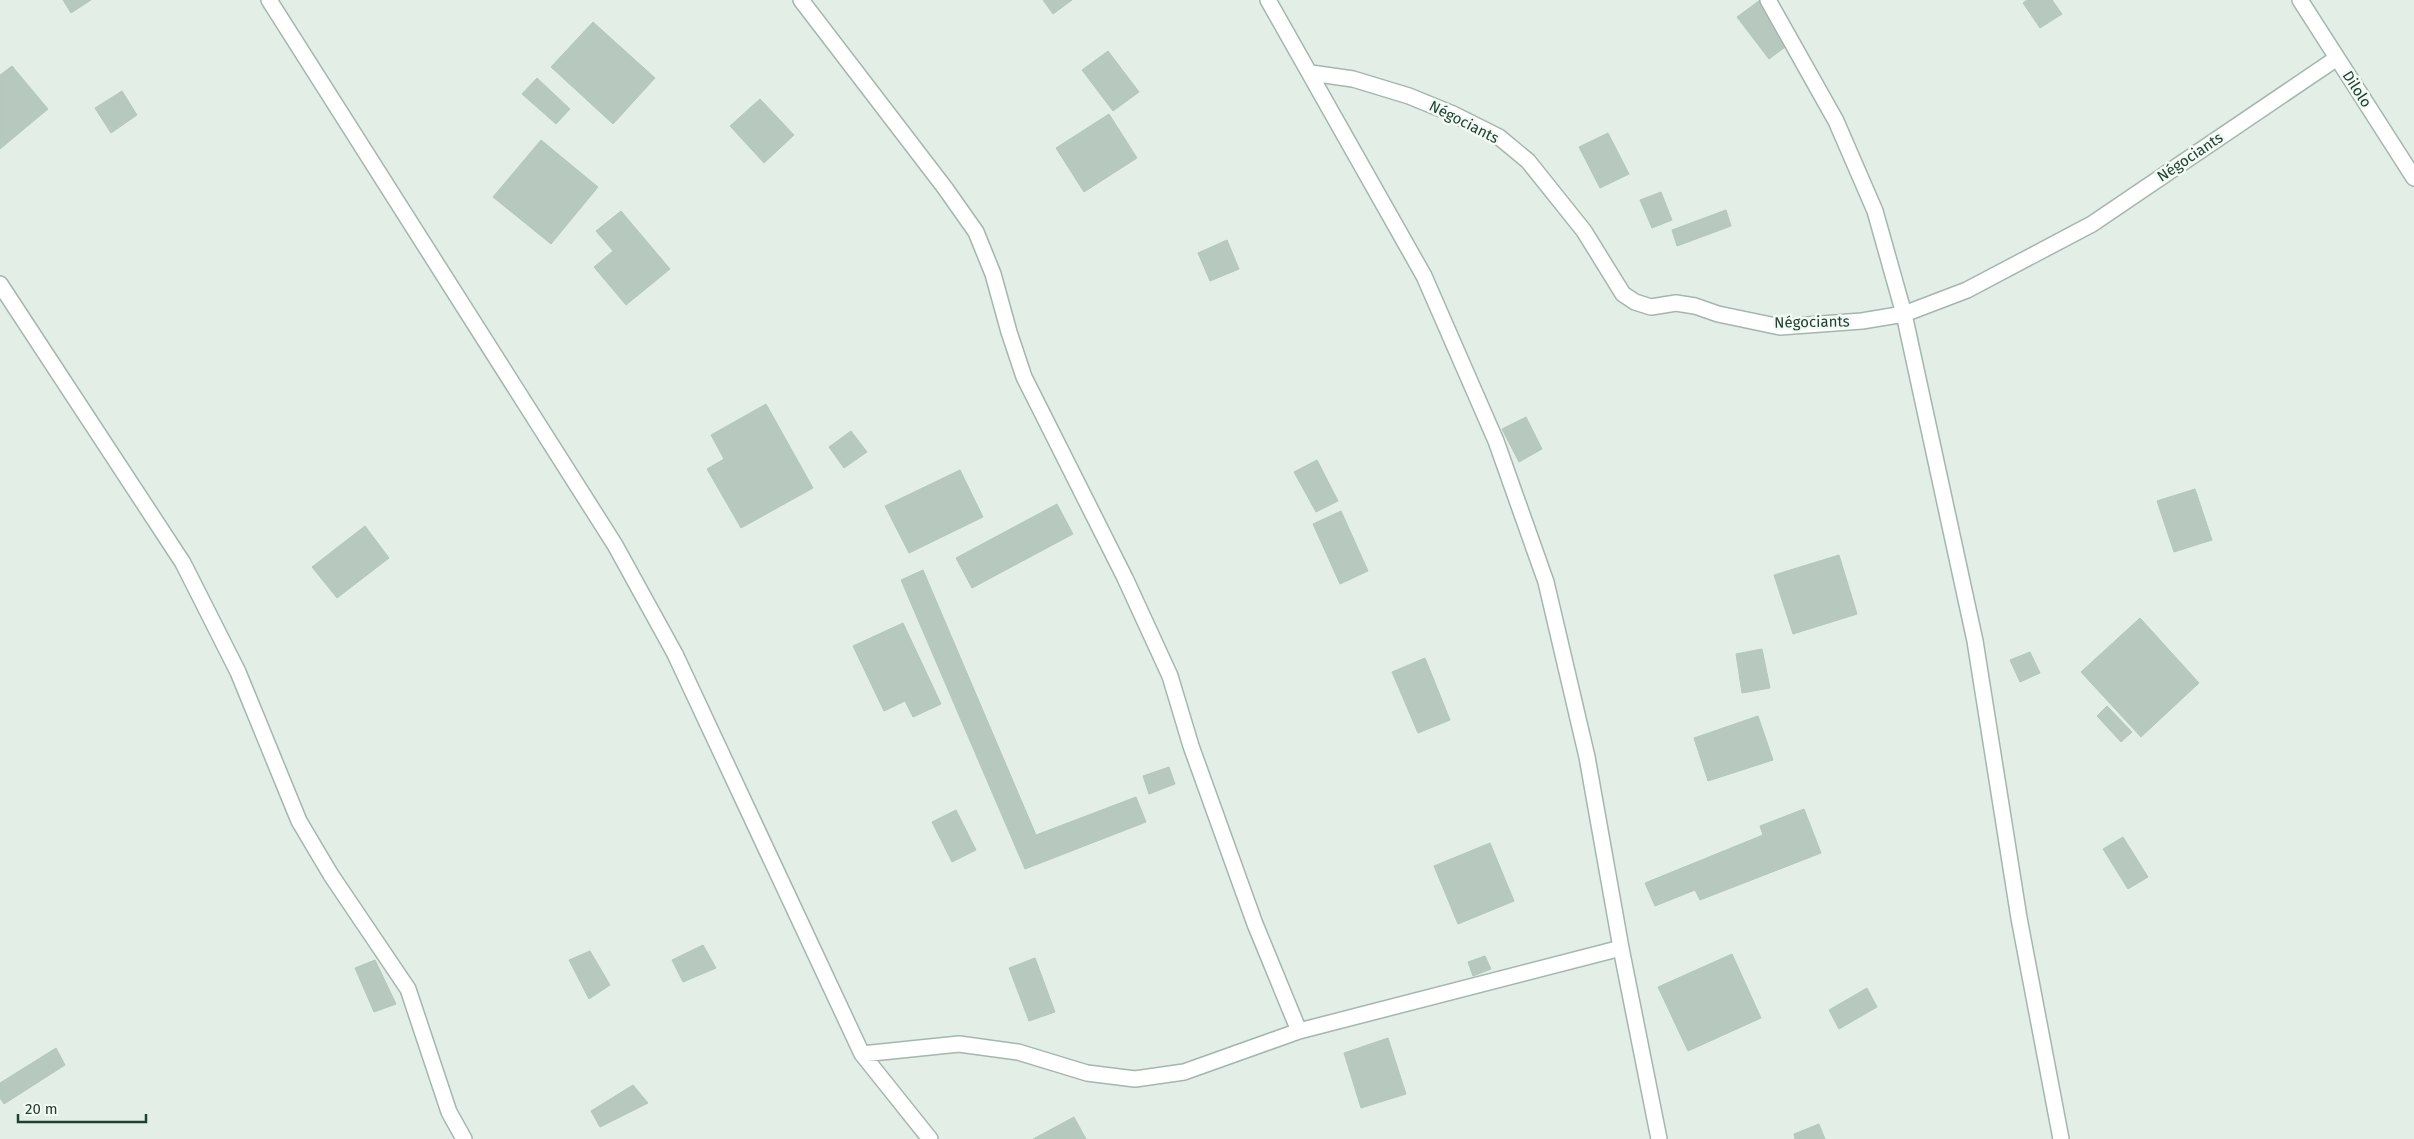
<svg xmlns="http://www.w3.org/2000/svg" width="2414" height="1139" font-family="'Fira Sans',sans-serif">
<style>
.building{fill:#b7c9be;stroke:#b3c8bb}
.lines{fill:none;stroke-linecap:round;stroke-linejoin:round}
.minor-casing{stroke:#a4b7ac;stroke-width:18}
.minor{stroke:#fff;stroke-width:15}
.labels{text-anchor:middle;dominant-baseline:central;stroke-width:5;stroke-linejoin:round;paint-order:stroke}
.street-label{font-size:15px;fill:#204130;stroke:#f3faf5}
</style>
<rect width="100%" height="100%" fill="#e2eee6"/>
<path class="building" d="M 63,0 L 91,0 L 71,13 Z
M 1043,0 L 1072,0 L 1053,14 Z
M 1760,0 L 1792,42 L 1769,59 L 1737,17 Z
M 2027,0 L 2052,0 L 2062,14 L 2040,28 L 2023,3 Z
M 593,22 L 655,78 L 613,124 L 551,67 Z
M 1108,51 L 1139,92 L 1113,111 L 1082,70 Z
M 12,66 L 48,109 L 0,149 L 0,75 Z
M 537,78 L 570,109 L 556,124 L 522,94 Z
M 122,91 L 137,115 L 111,133 L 95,108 Z
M 760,99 L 794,135 L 764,163 L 730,126 Z
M 1109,114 L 1137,158 L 1084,192 L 1056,148 Z
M 1608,133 L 1629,174 L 1600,188 L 1579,147 Z
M 541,140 L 598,187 L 551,244 L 493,197 Z
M 1661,192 L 1672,220 L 1652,228 L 1640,200 Z
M 1726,210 L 1731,226 L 1677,246 L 1672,230 Z
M 621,211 L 670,269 L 626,305 L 594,267 L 613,251 L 596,231 Z
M 1227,240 L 1239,269 L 1210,281 L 1198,253 Z
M 766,404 L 813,488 L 741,528 L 707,469 L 724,459 L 711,435 Z
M 1526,417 L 1542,449 L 1519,462 L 1502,429 Z
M 851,431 L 867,452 L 844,468 L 829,447 Z
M 1317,460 L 1338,501 L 1316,512 L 1294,472 Z
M 960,470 L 983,517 L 909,553 L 885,506 Z
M 2195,489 L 2212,540 L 2174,552 L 2157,501 Z
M 1057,504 L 1073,534 L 972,588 L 956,558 Z
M 1341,511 L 1368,571 L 1340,584 L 1313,524 Z
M 365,526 L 389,558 L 337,598 L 312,567 Z
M 1839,555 L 1857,614 L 1793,634 L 1774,575 Z
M 923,570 L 1036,835 L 1136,797 L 1146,822 L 1025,869 L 901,580 Z
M 2140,618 L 2199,683 L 2141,737 L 2081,672 Z
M 903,623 L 941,704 L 913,717 L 905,701 L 884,711 L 853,646 Z
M 1762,649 L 1770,688 L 1742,693 L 1736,654 Z
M 2030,652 L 2040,673 L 2020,682 L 2010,660 Z
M 1425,658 L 1450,720 L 1418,733 L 1392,672 Z
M 2107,706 L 2132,732 L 2121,742 L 2097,716 Z
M 1758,716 L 1773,760 L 1708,781 L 1694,738 Z
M 1169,767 L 1175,784 L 1149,794 L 1143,776 Z
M 1804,809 L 1821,853 L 1700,900 L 1695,890 L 1655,906 L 1645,883 L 1763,835 L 1760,826 Z
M 956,810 L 976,850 L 952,862 L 932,822 Z
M 2123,837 L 2148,877 L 2128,889 L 2103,849 Z
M 1490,843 L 1514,901 L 1458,924 L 1434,866 Z
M 703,945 L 716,968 L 683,982 L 672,960 Z
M 590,951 L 610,985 L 589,999 L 569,960 Z
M 1732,954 L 1761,1018 L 1688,1051 L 1658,987 Z
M 1485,956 L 1491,969 L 1473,976 L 1468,962 Z
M 1035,958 L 1055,1012 L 1029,1021 L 1009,968 Z
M 375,960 L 396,1004 L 374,1012 L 355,968 Z
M 1867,988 L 1877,1007 L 1839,1029 L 1829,1010 Z
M 1388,1038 L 1406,1094 L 1361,1108 L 1344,1053 Z
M 56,1048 L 65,1065 L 4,1104 L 0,1098 L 0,1083 Z
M 633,1085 L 648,1103 L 600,1127 L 591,1111 Z
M 1074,1117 L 1086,1139 L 1033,1139 Z
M 1819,1124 L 1825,1139 L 1795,1139 L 1794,1134 Z"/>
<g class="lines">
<g class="minor-casing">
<path id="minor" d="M 269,0 L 615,545 L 675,654 L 862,1054 L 930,1139
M 801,0 L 945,188 L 976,232 L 993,274 L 1009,332 L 1024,377 L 1125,578 L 1170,676 L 1191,746 L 1255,924 L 1299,1031
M 1268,0 L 1424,276 L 1496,441 L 1546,582 L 1587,757 L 1621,948 L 1659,1139
M 1768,0 L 1836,121 L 1875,211 L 1904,314 L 1975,641 L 2019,918 L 2061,1139
M 2300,0 L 2414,178
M 1311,73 L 1353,79 L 1409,96 L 1453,114 L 1499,137 L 1528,161 L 1584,231 L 1623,294 L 1635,302 L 1651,307 L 1676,303 L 1695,306 L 1718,314 L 1780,327 L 1862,321 L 1904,314 L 1967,290 L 2092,224 L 2337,58
M 0,284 L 183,563 L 238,672 L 299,821 L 331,875 L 408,989 L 449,1112 L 464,1139
M 862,1054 L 959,1044 L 1018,1052 L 1087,1073 L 1135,1079 L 1184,1072 L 1299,1031 L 1621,948"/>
</g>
<use href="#minor" class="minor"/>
</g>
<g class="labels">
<g class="street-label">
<text transform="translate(2357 89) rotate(57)">Dilolo</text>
<text transform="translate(1464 122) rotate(27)">Négociants</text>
<text transform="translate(2190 157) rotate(-34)">Négociants</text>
<text transform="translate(1812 322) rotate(-1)">Négociants</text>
</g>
</g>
<path d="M18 1114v8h128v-8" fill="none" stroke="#204130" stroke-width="2.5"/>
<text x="25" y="1114" font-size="15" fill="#204130" stroke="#f3faf5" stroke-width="4" paint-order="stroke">20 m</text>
</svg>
